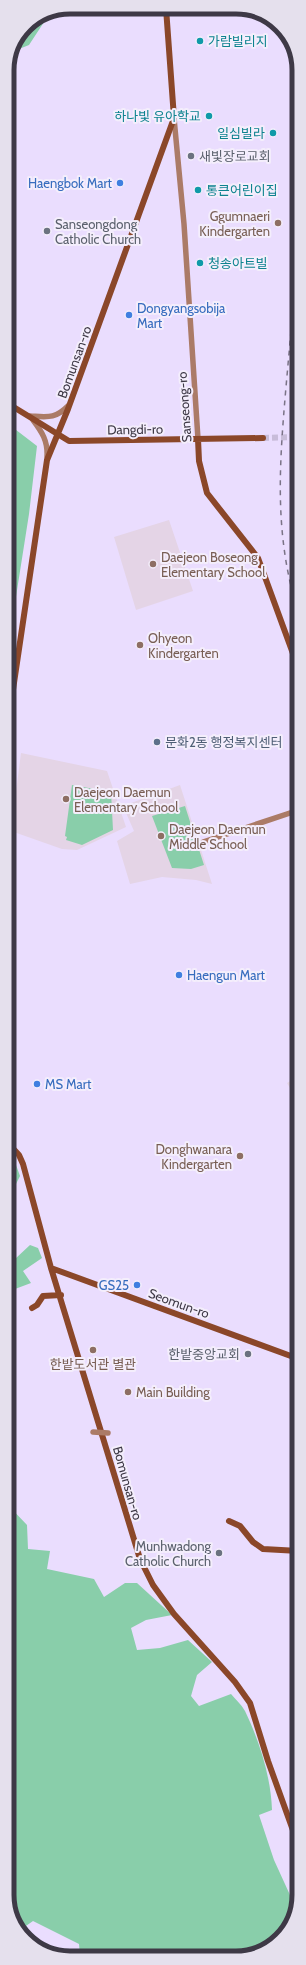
<svg xmlns="http://www.w3.org/2000/svg" width="306" height="1965" font-family="Cabin,'Noto Sans KR',sans-serif">
<style>
.education{fill:#e4d4e6}
.green{fill:#89ceaa}
.lines{fill:none;stroke-linecap:round;stroke-linejoin:round}
.secondary-tunnel{stroke:#c8bcd9;stroke-width:6;stroke-dasharray:6 3;stroke-linecap:butt}
.tertiary{stroke:#ab7b67;stroke-width:5.5}
.secondary{stroke:#8b4729;stroke-width:6}
.rail{stroke:#7b7387;stroke-width:1.5;stroke-dasharray:5 5;stroke-linecap:butt}
.tertiary-bridge{stroke:#ab7b67;stroke-width:5.5}
.culture-dot{fill:#0f9aa8;stroke:#f4eefc;stroke-width:1.5}
.worship-dot{fill:#6b7280;stroke:#f4eefc;stroke-width:1.5}
.shop-dot{fill:#3f7fe0;stroke:#f4eefc;stroke-width:1.5}
.education-dot{fill:#8d6e63;stroke:#f4eefc;stroke-width:1.5}
.service-dot{fill:#5c6f8a;stroke:#f4eefc;stroke-width:1.5}
.labels{text-anchor:middle;dominant-baseline:central;stroke-width:4;stroke-linejoin:round;paint-order:stroke}
.culture-label{font-size:13px;fill:#0d838f;stroke:#f4eefc;text-anchor:start}
.worship-label{font-size:13px;fill:#5b616d;stroke:#f4eefc;text-anchor:start}
.shop-label{font-size:13px;fill:#366cbe;stroke:#f4eefc;text-anchor:start}
.education-label{font-size:13px;fill:#785e54;stroke:#f4eefc;text-anchor:start}
.street-label{font-size:13px;fill:#3e3946;stroke:#f4eefc}
.service-label{font-size:13px;fill:#4e5e75;stroke:#f4eefc;text-anchor:start}
.rim{fill:none;stroke:#3e3946;stroke-width:5}
</style>
<rect width="100%" height="100%" fill="#eaddfe"/>
<path class="education" d="M 169,520 L 193,591 L 136,610 L 114,537 Z
M 21,753 L 107,771 L 126,827 L 77,850 L 62,849 L 11,831 Z
M 180,785 L 212,884 L 196,880 L 162,877 L 130,884 L 117,841 L 134,831 L 123,806 Z
M 299,1076 L 299,1103 L 287,1083 Z"/>
<path class="green" d="M 48,16 L 29,45 L 14,51 L 25,25 Z
M 7,193 L 16,199 L 8,231 L 7,253 Z
M 7,423 L 37,446 L 29,514 L 15,603 L 7,562 Z
M 72,785 L 111,792 L 113,830 L 82,845 L 66,840 L 67,837 L 65,836 Z
M 185,806 L 204,865 L 191,869 L 172,868 L 152,816 Z
M 16,1165 L 20,1176 L 12,1192 L 7,1191 L 7,1171 Z
M 30,1245 L 38,1248 L 42,1258 L 23,1271 L 31,1283 L 7,1292 L 7,1266 L 12,1267 L 15,1259 Z
M 7,1504 L 27,1525 L 28,1549 L 50,1551 L 47,1569 L 94,1579 L 104,1597 L 125,1583 L 137,1583 L 172,1615 L 146,1620 L 131,1628 L 137,1650 L 160,1648 L 188,1640 L 212,1662 L 197,1675 L 191,1696 L 199,1706 L 231,1694 C 235,1699 241,1704 245,1711 C 259,1740 271,1777 272,1810 L 259,1815 L 274,1860 L 295,1906 L 283,1937 L 241,1958 L 80,1956 L 79,1944 L 33,1921 L 23,1928 L 21,1933 L 7,1900 Z"/>
<g class="lines">
<path class="secondary-tunnel" d="M 263,438 L 299,437"/>
<path class="tertiary" d="M 174,118 L 184,224 L 198,439
M 30,416 C 48,417 55,419 68,406
M 33,420 C 42,432 48,441 47,457
M 203,842 L 299,810"/>
<path class="secondary" d="M 7,403 L 69,441 L 263,438
M 198,439 L 199,461 L 207,493 L 258,558 L 299,670
M 7,730 L 47,460 L 68,409 L 174,118 L 166,8
M 7,1142 L 19,1155 L 23,1164 L 51,1268 L 140,1559 L 153,1585 L 174,1614 L 235,1682 L 250,1703 L 268,1761 L 299,1847
M 51,1268 L 299,1359
M 32,1308 L 37,1305 L 43,1296 L 61,1295
M 229,1521 L 240,1526 L 253,1542 L 263,1549 L 299,1551"/>
<path class="rail" d="M 299,251 C 294,297 290,342 286,387 C 279,468 274,537 299,615"/>
<path class="tertiary-bridge" d="M 93,1432 L 108,1433"/>
</g>
<g class="culture-dot">
<circle cx="200" cy="41" r="4"/>
<circle cx="209" cy="116" r="4"/>
<circle cx="273" cy="133" r="4"/>
<circle cx="198" cy="190" r="4"/>
<circle cx="200" cy="263" r="4"/>
</g>
<g class="worship-dot">
<circle cx="191" cy="156" r="4"/>
<circle cx="47" cy="231" r="4"/>
<circle cx="248" cy="1354" r="4"/>
<circle cx="219" cy="1553" r="4"/>
</g>
<g class="shop-dot">
<circle cx="120" cy="183" r="4"/>
<circle cx="129" cy="315" r="4"/>
<circle cx="179" cy="975" r="4"/>
<circle cx="37" cy="1084" r="4"/>
<circle cx="137" cy="1285" r="4"/>
</g>
<g class="education-dot">
<circle cx="278" cy="223" r="4"/>
<circle cx="153" cy="564" r="4"/>
<circle cx="140" cy="645" r="4"/>
<circle cx="66" cy="799" r="4"/>
<circle cx="161" cy="836" r="4"/>
<circle cx="240" cy="1156" r="4"/>
<circle cx="93" cy="1350" r="4"/>
<circle cx="128" cy="1392" r="4"/>
</g>
<circle class="service-dot" cx="157" cy="742" r="4"/>
<g class="labels">
<g class="culture-label">
<text x="208" y="41">가람빌리지</text>
<text x="201" y="116" text-anchor="end">하나빛 유아학교</text>
<text x="265" y="133" text-anchor="end">일심빌라</text>
<text x="206" y="190">통큰어린이집</text>
<text x="208" y="263">청송아트빌</text>
</g>
<g class="worship-label">
<text x="199" y="156">새빛장로교회</text>
<text x="55" y="224">Sanseongdong<tspan x="55" dy="15">Catholic Church</tspan></text>
<text x="240" y="1354" text-anchor="end">한밭중앙교회</text>
<text x="211" y="1546" text-anchor="end">Munhwadong<tspan x="211" dy="15">Catholic Church</tspan></text>
</g>
<g class="shop-label">
<text x="112" y="183" text-anchor="end">Haengbok Mart</text>
<text x="137" y="308">Dongyangsobija<tspan x="137" dy="15">Mart</tspan></text>
<text x="187" y="975">Haengun Mart</text>
<text x="45" y="1084">MS Mart</text>
<text x="129" y="1285" text-anchor="end">GS25</text>
</g>
<g class="education-label">
<text x="270" y="216" text-anchor="end">Ggumnaeri<tspan x="270" dy="15">Kindergarten</tspan></text>
<text x="161" y="557">Daejeon Boseong<tspan x="161" dy="15">Elementary School</tspan></text>
<text x="148" y="638">Ohyeon<tspan x="148" dy="15">Kindergarten</tspan></text>
<text x="74" y="792">Daejeon Daemun<tspan x="74" dy="15">Elementary School</tspan></text>
<text x="169" y="829">Daejeon Daemun<tspan x="169" dy="15">Middle School</tspan></text>
<text x="232" y="1149" text-anchor="end">Donghwanara<tspan x="232" dy="15">Kindergarten</tspan></text>
<text x="93" y="1364" text-anchor="middle">한밭도서관 별관</text>
<text x="136" y="1392">Main Building</text>
</g>
<g class="street-label">
<text transform="translate(74 362) rotate(-70)">Bomunsan-ro</text>
<text transform="translate(184 407) rotate(-94)">Sanseong-ro</text>
<text transform="translate(135 429) rotate(-1)">Dangdi-ro</text>
<text transform="translate(179 1303) rotate(20)">Seomun-ro</text>
<text transform="translate(128 1483) rotate(74)">Bomunsan-ro</text>
</g>
<g class="service-label">
<text x="165" y="742">문화2동 행정복지센터</text>
</g>
</g>
<path d="M0 0H306V1965H0ZM70 14H236A56 56 0 0 1 292 70V1895A56 56 0 0 1 236 1951H70A56 56 0 0 1 14 1895V70A56 56 0 0 1 70 14Z" fill="#e5e0ed" fill-rule="evenodd"/>
<path class="rim" d="M70 14H236A56 56 0 0 1 292 70V1895A56 56 0 0 1 236 1951H70A56 56 0 0 1 14 1895V70A56 56 0 0 1 70 14Z"/>
</svg>
